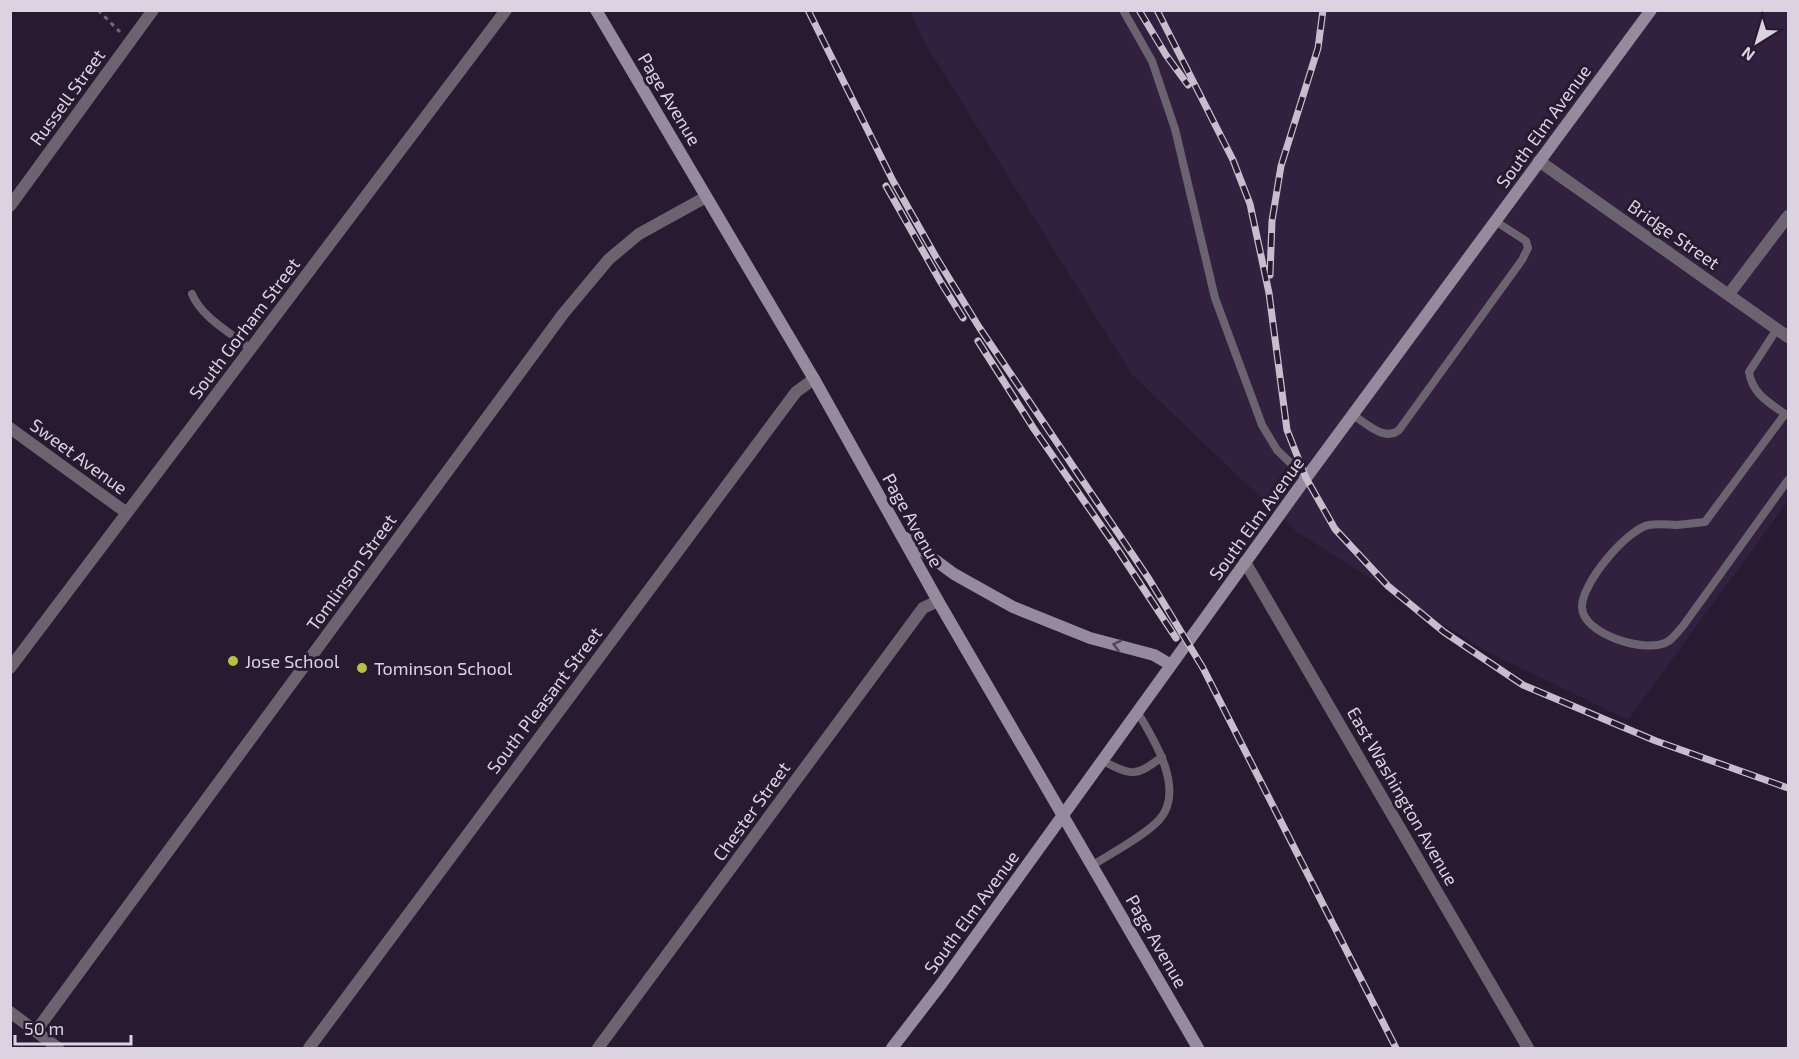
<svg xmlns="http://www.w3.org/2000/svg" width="1799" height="1059" font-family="'Exo 2',sans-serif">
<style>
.built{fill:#31203e}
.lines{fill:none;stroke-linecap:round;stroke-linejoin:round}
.path{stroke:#72677b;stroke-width:3;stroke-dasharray:4.5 4.5;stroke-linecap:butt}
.lane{stroke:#6b6470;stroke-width:8}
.street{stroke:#6b6470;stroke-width:12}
.secondary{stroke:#958a9e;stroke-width:12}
.rail-casing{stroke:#c6bdcd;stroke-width:7}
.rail{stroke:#271a31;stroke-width:4.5;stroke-dasharray:14;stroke-linecap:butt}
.oneway{stroke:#53475d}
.poi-dot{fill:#b8c147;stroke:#271a31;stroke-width:2}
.labels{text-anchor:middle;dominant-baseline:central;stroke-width:6;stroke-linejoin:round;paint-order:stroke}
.street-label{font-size:18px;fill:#dbd2e2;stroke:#271a31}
.poi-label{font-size:18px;fill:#dbd2e2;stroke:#271a31;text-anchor:start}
</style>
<rect width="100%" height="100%" fill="#271a31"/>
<path class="built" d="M 910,11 L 1788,11 L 1788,501 L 1628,720 L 1484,650 L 1297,532 L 1132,375 L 923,40 Z"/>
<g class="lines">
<path class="path" d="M 98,10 L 120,32"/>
<path class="lane" d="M 1123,10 L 1152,61 L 1175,129 L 1215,298 L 1262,425 L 1277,450 L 1306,478
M 192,294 C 202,318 231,333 251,349
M 1777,329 L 1749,372 C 1752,393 1768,402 1785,414 L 1705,522 C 1695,523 1686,524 1677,525 C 1668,525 1658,523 1649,525 C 1627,529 1581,584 1582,607 C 1582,634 1646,654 1667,642 C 1673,639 1678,631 1683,626 L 1788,480
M 1353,415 C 1366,423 1385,442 1399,430 L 1522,260 L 1528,248 L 1526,241 L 1495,221
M 1103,761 C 1132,776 1135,777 1162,757
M 1093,865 C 1112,853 1144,836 1159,820 C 1186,791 1154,739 1138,713"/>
<path class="street" d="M 1539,161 L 1788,337
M 10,206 L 153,10
M 1729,294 L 1788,216
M 10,428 L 127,513
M 1245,562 L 1528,1048
M 10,668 L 506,10
M 10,1012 L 58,1048
M 36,1031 L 563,314 L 609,259 L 639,234 L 706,197
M 309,1048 L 796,392 L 814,379
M 598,1048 L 923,608 L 938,601"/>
<path class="secondary" d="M 596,10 L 814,379 L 938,601 L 1198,1048
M 904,537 L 954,574 L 1013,607 L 1090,638 L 1154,655 L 1171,665
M 892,1048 L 942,983 L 1306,478 L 1651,10"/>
<g class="rail-casing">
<path id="rail" d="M 808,10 L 893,181 L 936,257 L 979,327 L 1149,579 L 1203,668 L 1396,1048
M 1139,10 L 1166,55 L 1188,85
M 1157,10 L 1233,160 L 1250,204 L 1269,293 L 1287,430 L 1306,478 L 1335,529 L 1388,586 L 1444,632 L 1523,685 L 1656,741 L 1788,788
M 886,186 L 940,281 L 963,318
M 1270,275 L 1272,221 L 1281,166 L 1318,48 L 1323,10
M 978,341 L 1034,429 L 1118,550 L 1176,638"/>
</g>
<use href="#rail" class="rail"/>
</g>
<defs><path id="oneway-chevron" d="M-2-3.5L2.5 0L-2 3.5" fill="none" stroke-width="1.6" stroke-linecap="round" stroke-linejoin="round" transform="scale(1.5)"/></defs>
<use class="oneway" href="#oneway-chevron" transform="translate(1117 645) rotate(-165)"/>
<g class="poi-dot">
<circle cx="233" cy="661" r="6"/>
<circle cx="362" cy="668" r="6"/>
</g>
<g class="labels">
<g class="street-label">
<text transform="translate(67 97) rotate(-54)">Russell Street</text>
<text transform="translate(670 99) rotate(59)">Page Avenue</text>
<text transform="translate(1543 126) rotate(-54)">South Elm Avenue</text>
<text transform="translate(1674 234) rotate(35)">Bridge Street</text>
<text transform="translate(244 328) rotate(-53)">South Gorham Street</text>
<text transform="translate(79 456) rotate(36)">Sweet Avenue</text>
<text transform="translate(1256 518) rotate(-54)">South Elm Avenue</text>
<text transform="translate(913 520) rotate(61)">Page Avenue</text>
<text transform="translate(351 572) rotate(-54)">Tomlinson Street</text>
<text transform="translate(544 700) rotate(-53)">South Pleasant Street</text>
<text transform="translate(1403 796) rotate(60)">East Washington Avenue</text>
<text transform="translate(751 811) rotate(-54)">Chester Street</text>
<text transform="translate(971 912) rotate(-54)">South Elm Avenue</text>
<text transform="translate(1157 941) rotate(60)">Page Avenue</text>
</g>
<g class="poi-label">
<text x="245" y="661">Jose School</text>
<text x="374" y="668">Tominson School</text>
</g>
</g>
<rect width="1799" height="1059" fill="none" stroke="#dbd2e2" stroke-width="24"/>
<g transform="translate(1757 42) rotate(217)" stroke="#271a31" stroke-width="4.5" paint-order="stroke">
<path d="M0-4.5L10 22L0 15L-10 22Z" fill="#dbd2e2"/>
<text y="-9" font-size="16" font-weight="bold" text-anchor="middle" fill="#dbd2e2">N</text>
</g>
<path d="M15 1035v9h116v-9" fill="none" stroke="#dbd2e2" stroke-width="3"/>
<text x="24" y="1035" font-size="18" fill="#dbd2e2" stroke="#271a31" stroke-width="4.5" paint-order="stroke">50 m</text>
</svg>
